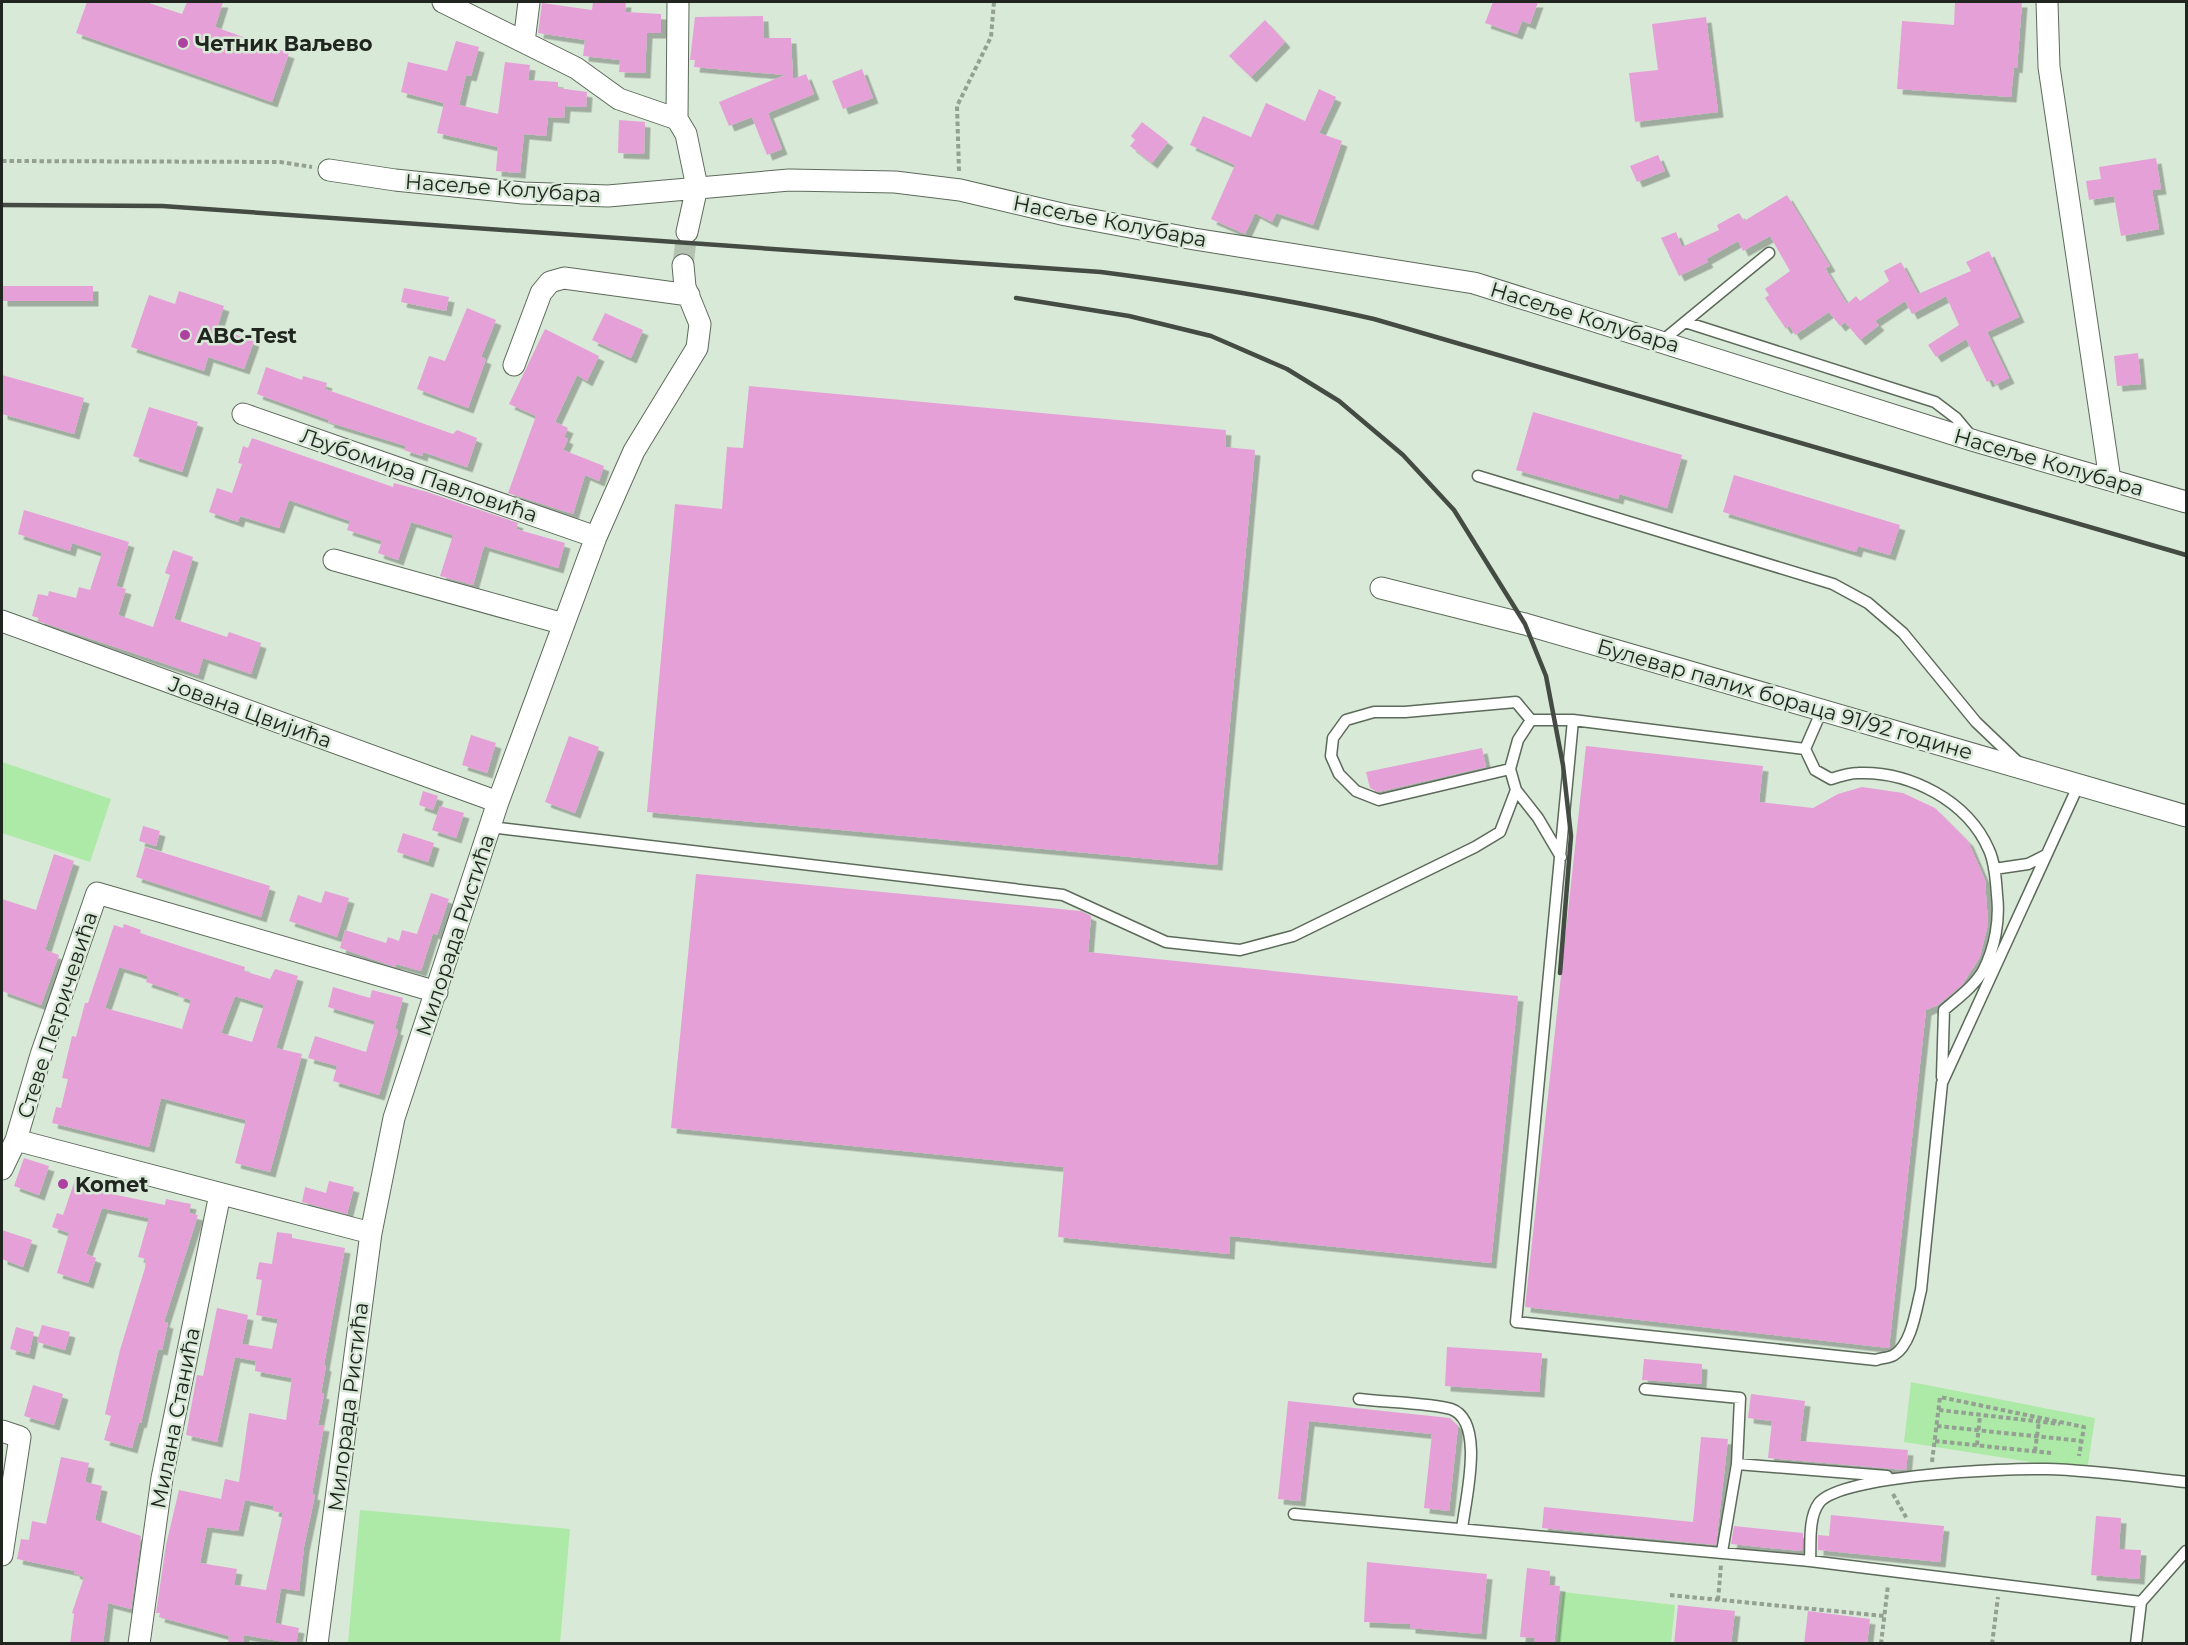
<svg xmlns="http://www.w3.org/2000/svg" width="2188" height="1645" font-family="Montserrat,sans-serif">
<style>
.green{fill:#ade9a7}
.building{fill:#e5a0d8;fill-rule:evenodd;filter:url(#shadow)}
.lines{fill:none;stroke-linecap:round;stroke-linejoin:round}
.street-tunnel{stroke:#b4c2b2;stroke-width:21;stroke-dasharray:21 10;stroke-linecap:butt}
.lane-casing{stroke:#5c6a5a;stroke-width:13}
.street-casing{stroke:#5c6a5a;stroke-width:23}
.path{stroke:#93a092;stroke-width:4;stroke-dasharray:4.5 3;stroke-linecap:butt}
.lane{stroke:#fff;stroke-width:10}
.street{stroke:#fff;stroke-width:21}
.rail{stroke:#434b42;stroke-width:4.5}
.poi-dot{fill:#ae419f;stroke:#d9e9d7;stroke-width:2}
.labels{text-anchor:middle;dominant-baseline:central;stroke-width:5;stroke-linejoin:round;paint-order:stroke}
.poi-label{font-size:21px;font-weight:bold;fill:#20261f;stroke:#d9e9d7;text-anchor:start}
.street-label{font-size:21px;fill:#20261f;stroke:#d9e9d7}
</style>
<defs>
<filter id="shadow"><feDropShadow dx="5.5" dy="5.5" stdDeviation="0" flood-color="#0004"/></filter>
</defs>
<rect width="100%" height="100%" fill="#d9e9d7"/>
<path class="green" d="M 2,762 L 111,799 L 90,862 L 2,833 Z
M 1911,1382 L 2095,1418 L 2087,1471 L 1904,1442 Z
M 360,1510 L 570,1529 L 560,1643 L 348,1643 Z
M 1563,1592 L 1675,1605 L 1671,1643 L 1557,1643 Z"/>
<path class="building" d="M 87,2 L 146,2 L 182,14 L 187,2 L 223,2 L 215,27 L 289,53 L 272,102 L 76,33 Z
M 593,2 L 626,2 L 625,12 L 661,14 L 661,33 L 647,33 L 645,73 L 619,72 L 620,60 L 583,56 L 585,40 L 538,33 L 542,3 L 592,10 Z
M 1493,2 L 1538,2 L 1530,24 L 1522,21 L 1517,34 L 1485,23 Z
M 1955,2 L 2022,2 L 2017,68 L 2014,67 L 2011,97 L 1897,89 L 1902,21 L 1954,25 Z
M 763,16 L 764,38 L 791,38 L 793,79 L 806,74 L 814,94 L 768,113 L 782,149 L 767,155 L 752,117 L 729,126 L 719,102 L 785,75 L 694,67 L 695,60 L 690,60 L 695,17 Z
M 1706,17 L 1718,112 L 1635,122 L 1629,73 L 1658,70 L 1652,24 Z
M 1265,20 L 1285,42 L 1251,77 L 1229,56 Z
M 456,41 L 479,47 L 471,76 L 466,75 L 459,105 L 498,114 L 505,62 L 530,65 L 528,80 L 558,82 L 558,88 L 587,92 L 586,107 L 565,106 L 564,118 L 548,117 L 546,136 L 524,134 L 520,173 L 496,171 L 498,147 L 437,133 L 444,103 L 401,92 L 408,62 L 447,71 Z
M 862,69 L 873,98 L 843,109 L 832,81 Z
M 1319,89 L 1336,97 L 1319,133 L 1342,141 L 1313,225 L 1276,213 L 1272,222 L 1255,213 L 1245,234 L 1211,219 L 1235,165 L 1190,145 L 1203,116 L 1251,137 L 1266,103 L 1305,121 Z
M 619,120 L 645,122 L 644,154 L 618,153 Z
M 1142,122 L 1168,142 L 1152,163 L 1130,146 L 1135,140 L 1131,136 Z
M 1658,155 L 1665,171 L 1637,182 L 1630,166 Z
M 2156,158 L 2161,189 L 2152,190 L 2159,229 L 2121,236 L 2114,196 L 2089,200 L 2086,181 L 2101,179 L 2099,167 Z
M 1787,195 L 1830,266 L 1825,268 L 1847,304 L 1856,296 L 1860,301 L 1889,281 L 1884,271 L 1901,262 L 1918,294 L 1971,271 L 1966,262 L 1989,251 L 2019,317 L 1987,332 L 2009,378 L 1995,385 L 1992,379 L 1987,382 L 1966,339 L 1936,357 L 1928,345 L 1959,325 L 1946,296 L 1912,314 L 1905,301 L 1875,321 L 1879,325 L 1860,340 L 1845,322 L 1840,326 L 1829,312 L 1795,335 L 1789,325 L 1786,329 L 1765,298 L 1769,295 L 1765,289 L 1790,271 L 1770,236 L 1743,251 L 1738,241 L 1706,259 L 1708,262 L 1679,276 L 1661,238 L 1676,232 L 1682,247 L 1719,230 L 1717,225 L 1739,213 L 1744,221 Z
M 2,286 L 93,286 L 93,301 L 2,301 Z
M 404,288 L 449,297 L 446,311 L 401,302 Z
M 179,291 L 224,306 L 217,328 L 254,341 L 244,369 L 208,357 L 204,371 L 131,347 L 149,295 L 175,304 Z
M 467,308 L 496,320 L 481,357 L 486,359 L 468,408 L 417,389 L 429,356 L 445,361 Z
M 605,313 L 643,330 L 631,358 L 592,340 Z
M 545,329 L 599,356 L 587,381 L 577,375 L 555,422 L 568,428 L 564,437 L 568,439 L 563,450 L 604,466 L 599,481 L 585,475 L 573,514 L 508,493 L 536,416 L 509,404 Z
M 2138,353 L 2141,384 L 2117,386 L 2114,356 Z
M 266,367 L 302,380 L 303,376 L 327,383 L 325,389 L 453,434 L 457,430 L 477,438 L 467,467 L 423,452 L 422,456 L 404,450 L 406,446 L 328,422 L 329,420 L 257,394 Z
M 2,375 L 84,398 L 74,434 L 2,414 Z
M 749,386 L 1226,430 L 1225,447 L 1255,450 L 1217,865 L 647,812 L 675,504 L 722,509 L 727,447 L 743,448 Z
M 149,407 L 198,422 L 182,472 L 133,456 Z
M 1533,412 L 1682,455 L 1667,508 L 1619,494 L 1618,499 L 1516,470 Z
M 252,438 L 393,487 L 394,483 L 427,492 L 518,523 L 516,529 L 565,543 L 558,568 L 484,546 L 473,585 L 440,576 L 453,535 L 411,522 L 398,560 L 378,553 L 382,541 L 347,530 L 350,521 L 289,500 L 279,528 L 240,516 L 238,522 L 209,512 L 217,488 L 232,493 L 242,464 L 238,463 L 243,446 L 248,448 Z
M 1734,475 L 1900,525 L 1890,555 L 1858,546 L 1856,552 L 1723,512 Z
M 24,510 L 129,542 L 116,586 L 126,589 L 118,615 L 153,627 L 170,575 L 165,573 L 173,550 L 193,557 L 174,619 L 227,637 L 229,632 L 261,643 L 251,674 L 203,658 L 198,675 L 38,621 L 39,618 L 32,616 L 38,594 L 48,596 L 49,591 L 76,598 L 79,587 L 90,590 L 102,553 L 72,543 L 70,551 L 18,534 Z
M 471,735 L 496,743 L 487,773 L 462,765 Z
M 569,736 L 599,747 L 575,813 L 545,802 Z
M 1586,746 L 1763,766 L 1759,802 L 1813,808 L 1838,794 L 1862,787 L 1903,793 L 1935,808 L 1968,841 L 1985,880 L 1988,924 L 1980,957 L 1962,985 L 1938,1005 L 1926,1010 L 1889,1348 L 1525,1307 Z
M 1482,748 L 1486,767 L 1378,792 L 1370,788 L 1366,772 Z
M 423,791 L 438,796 L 433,810 L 419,805 Z
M 440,806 L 464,813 L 456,838 L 432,830 Z
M 143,826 L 160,831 L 156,846 L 139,841 Z
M 403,833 L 434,843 L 428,862 L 397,852 Z
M 145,847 L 270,886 L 261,917 L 136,877 Z
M 54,854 L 74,861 L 45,950 L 59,955 L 41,1005 L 2,991 L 2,899 L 36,910 Z
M 696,874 L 1081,911 L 1091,916 L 1088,952 L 1518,996 L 1491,1263 L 1230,1236 L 1229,1254 L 1058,1237 L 1064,1167 L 671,1128 Z
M 325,891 L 349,898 L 337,937 L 289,921 L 298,895 L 321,903 Z
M 431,893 L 449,899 L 437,935 L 433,933 L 421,971 L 396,964 L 395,967 L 340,948 L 345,930 L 386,943 L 388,937 L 399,941 L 402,930 L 417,934 Z
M 124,924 L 141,930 L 140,933 L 245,967 L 244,971 L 270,979 L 275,969 L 298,976 L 276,1048 L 302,1054 L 270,1172 L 235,1163 L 246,1120 L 161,1098 L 149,1147 L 52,1123 L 56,1107 L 61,1108 L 68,1079 L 62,1078 L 72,1036 L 76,1037 L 85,1003 L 88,1003 L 114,925 L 123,928 ZM 119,967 L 148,976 L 146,982 L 179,993 L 178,996 L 191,1000 L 182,1029 L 105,1008 ZM 235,996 L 264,1005 L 252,1042 L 221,1033 Z
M 333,987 L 370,998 L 372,990 L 403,998 L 395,1029 L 398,1030 L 379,1095 L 333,1081 L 337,1066 L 308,1058 L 315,1036 L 366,1052 L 375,1021 L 328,1007 Z
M 24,1158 L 49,1166 L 39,1195 L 14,1186 Z
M 76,1177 L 108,1188 L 107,1193 L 165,1205 L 166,1199 L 191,1204 L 189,1213 L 198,1215 L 164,1322 L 168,1323 L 162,1350 L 158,1349 L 141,1423 L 139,1422 L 132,1448 L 104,1440 L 111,1416 L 105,1414 L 120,1350 L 145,1268 L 146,1259 L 138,1257 L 149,1218 L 102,1208 L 86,1254 L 96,1258 L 88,1283 L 57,1273 L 69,1233 L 52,1227 L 57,1213 L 63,1215 Z
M 329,1181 L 354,1187 L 347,1214 L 302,1202 L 305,1187 L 326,1193 Z
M 2,1230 L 32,1240 L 23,1267 L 2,1259 Z
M 277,1232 L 292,1234 L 292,1238 L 345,1248 L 324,1365 L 326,1366 L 321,1393 L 324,1394 L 318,1425 L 324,1426 L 312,1494 L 315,1495 L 304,1547 L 299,1591 L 281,1588 L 275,1623 L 299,1628 L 296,1644 L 244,1635 L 243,1644 L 228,1644 L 229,1636 L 159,1617 L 160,1613 L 156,1613 L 166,1545 L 179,1490 L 221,1499 L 225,1479 L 239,1482 L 249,1413 L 286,1420 L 292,1378 L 255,1371 L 256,1361 L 235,1357 L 217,1442 L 186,1435 L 197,1375 L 203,1376 L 217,1308 L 248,1315 L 242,1344 L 272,1349 L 278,1319 L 256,1315 L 262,1280 L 256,1279 L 259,1262 L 272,1264 ZM 245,1500 L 274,1506 L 273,1511 L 283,1513 L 266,1590 L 234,1585 L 237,1569 L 200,1563 L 207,1527 L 238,1531 Z
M 42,1325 L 70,1332 L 65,1350 L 37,1342 Z
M 16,1327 L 34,1332 L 29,1354 L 10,1349 Z
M 1447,1347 L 1542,1353 L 1539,1392 L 1445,1386 Z
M 1644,1359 L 1702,1364 L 1701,1384 L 1642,1380 Z
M 33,1385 L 63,1394 L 54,1425 L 24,1416 Z
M 1751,1394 L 1805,1401 L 1800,1441 L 1908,1450 L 1906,1470 L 1768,1458 L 1772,1421 L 1748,1418 Z
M 1288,1401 L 1450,1418 L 1458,1426 L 1449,1511 L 1424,1508 L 1432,1434 L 1309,1421 L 1300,1501 L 1278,1499 Z
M 1701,1437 L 1728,1439 L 1716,1545 L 1542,1528 L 1544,1507 L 1693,1522 Z
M 61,1457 L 89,1463 L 85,1482 L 102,1486 L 95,1520 L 141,1536 L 131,1609 L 108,1603 L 103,1644 L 70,1644 L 74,1614 L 72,1613 L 84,1577 L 74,1573 L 75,1571 L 17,1559 L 21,1539 L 29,1540 L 32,1521 L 46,1524 Z
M 1831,1515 L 1944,1526 L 1940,1562 L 1818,1550 L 1818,1535 L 1829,1536 Z
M 2096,1516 L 2121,1518 L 2119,1549 L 2141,1550 L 2139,1579 L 2091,1575 Z
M 1734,1526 L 1803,1533 L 1803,1548 L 1801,1551 L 1731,1544 Z
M 1367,1562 L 1487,1574 L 1481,1634 L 1410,1628 L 1410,1624 L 1364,1622 Z
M 1527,1568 L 1550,1571 L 1549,1585 L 1560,1586 L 1554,1644 L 1534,1644 L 1535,1638 L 1520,1637 Z
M 1678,1605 L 1735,1611 L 1731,1644 L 1674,1644 Z
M 1808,1611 L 1870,1619 L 1867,1644 L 1839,1641 L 1839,1644 L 1804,1644 Z"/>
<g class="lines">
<path class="street-tunnel" d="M 683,265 L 687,232"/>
<g class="lane-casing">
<path id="lane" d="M 1685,322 L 1769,253
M 1662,341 L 1685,322 L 1935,402 L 1956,418 L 1971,436
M 1478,476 L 1833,584 L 1868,603 L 1903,633 L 1976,722 L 2019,763
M 1822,710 L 1805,749 L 1573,720 L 1516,1322 L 1876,1360 C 1881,1358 1889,1358 1894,1355 C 1912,1344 1916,1309 1921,1290 L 1942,1083 L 2079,784
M 1805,749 L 1815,770 L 1831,779 C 1840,776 1849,773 1858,773 C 1910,771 1968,801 1989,850 C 1995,863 1996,881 1997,895 C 2000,920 1995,948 1983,971 C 1974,986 1958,998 1944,1010 L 1942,1077
M 1510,769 L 1379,800 L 1356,791 L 1339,774 L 1331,756 L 1333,738 L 1346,720 L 1374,712 L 1405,712 L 1516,702 L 1531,720
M 490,827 L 1063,895 L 1166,942 L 1240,950 L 1293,936 L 1475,847 L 1500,832 L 1516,790
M 1561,857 L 1538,818 L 1516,790 L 1510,769 L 1518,740 L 1531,720 L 1573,720
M 1994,869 L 2028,864 L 2046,855
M 1645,1389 L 1740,1398 L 1737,1464 L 1722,1552
M 1359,1399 C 1383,1402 1431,1403 1451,1409 C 1486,1421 1465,1501 1462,1529
M 1737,1464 L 1887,1476
M 1294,1514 L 1810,1561 L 2141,1602
M 1810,1561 C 1811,1544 1808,1518 1819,1503 C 1840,1475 2007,1468 2046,1469 C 2093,1470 2140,1477 2186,1482
M 2136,1644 L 2141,1602 L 2186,1551"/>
</g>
<g class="street-casing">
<path id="street" d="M 443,2 L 576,68 L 619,99 L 677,119 L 686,134 L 697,187 L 687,232
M 2047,2 L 2049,67 L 2110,480
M 524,42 L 529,2
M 677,119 L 678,2
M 329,170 L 395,180 L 523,193 L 608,196 L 789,180 L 895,182 L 960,190 L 1066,215 L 1194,239 L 1474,283 L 1975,441 L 2186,502
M 514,365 L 541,293 L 550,282 L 564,278 L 689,295
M 243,414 L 596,537
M 334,560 L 564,624
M 1381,588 L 1525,624 L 2186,816
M 2,621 L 498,802
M 16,1140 L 371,1233
M 2,1169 L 16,1140 L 41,1055 L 97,893 L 437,992
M 2,1431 L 20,1437 L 2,1555
M 139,1644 L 162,1478 L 220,1194
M 317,1644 L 371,1233 L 394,1118 L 498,802 L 596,537 L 634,451 L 697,348 L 700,324 L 685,287 L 683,265"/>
</g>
<path class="path" d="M 2,161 L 280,162 L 312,167
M 959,171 L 957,106 L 991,37 L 994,2
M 1939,1410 L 2060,1424
M 1937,1426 L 2082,1441
M 1935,1441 L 2051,1453
M 1977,1445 L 1980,1415
M 2035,1451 L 2039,1421
M 1932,1462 L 1940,1397 L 2084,1427 L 2079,1456
M 1893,1494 L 1907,1519
M 1670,1595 L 1884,1616
M 1718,1600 L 1721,1565
M 1881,1644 L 1888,1585
M 1992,1644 L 1998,1597"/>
<use href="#lane" class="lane"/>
<use href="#street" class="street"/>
<path class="rail" d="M 2,205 L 162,206 L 1101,272 C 1193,284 1283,298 1374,319 L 2186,555
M 1016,298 L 1129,316 L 1211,336 L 1287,369 L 1339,401 L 1403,455 L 1454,510 L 1525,624 L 1546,676 L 1563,765 L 1571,836 L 1560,973"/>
</g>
<g class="poi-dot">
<circle cx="183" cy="43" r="6"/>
<circle cx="185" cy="335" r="6"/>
<circle cx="63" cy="1184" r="6"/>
</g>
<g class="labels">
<g class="poi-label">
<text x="195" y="43">Четник Ваљево</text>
<text x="197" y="335">ABC-Test</text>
<text x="75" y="1184">Komet</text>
</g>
<g class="street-label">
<text transform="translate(503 188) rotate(4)">Насеље Колубара</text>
<text transform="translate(1110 221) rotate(11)">Насеље Колубара</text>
<text transform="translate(1585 317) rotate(17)">Насеље Колубара</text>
<text transform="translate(2049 462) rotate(16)">Насеље Колубара</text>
<text transform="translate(419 475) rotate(19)">Љубомира Павловића</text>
<text transform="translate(1785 699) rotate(16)">Булевар палих бораца 91/92 године</text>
<text transform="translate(250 712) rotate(20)">Јована Цвијића</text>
<text transform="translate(455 935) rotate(-72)">Милорада Ристића</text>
<text transform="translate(57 1015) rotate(-72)">Стеве Петричевића</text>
<text transform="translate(348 1407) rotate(-83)">Милорада Ристића</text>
<text transform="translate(175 1418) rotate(-79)">Милана Станића</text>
</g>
</g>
<rect width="2188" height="1645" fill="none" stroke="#20261f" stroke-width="6"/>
</svg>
